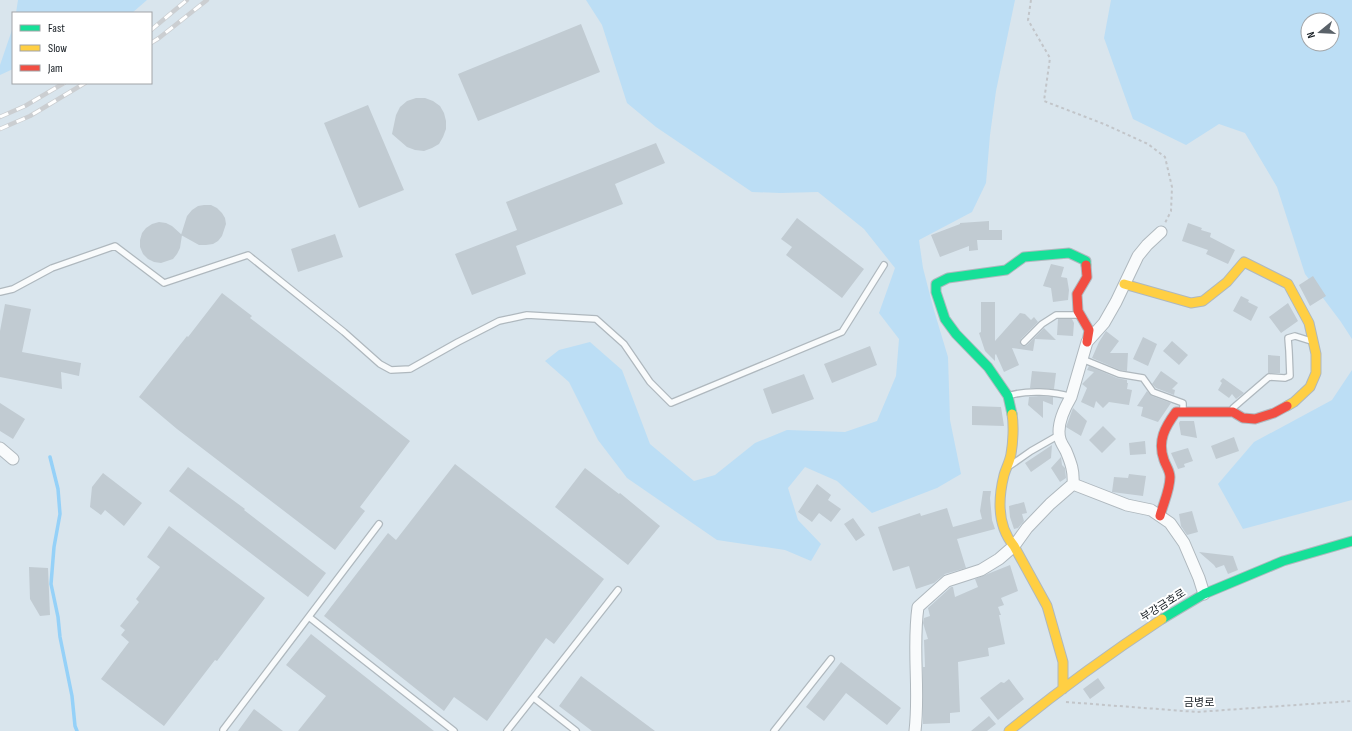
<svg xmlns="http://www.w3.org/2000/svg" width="1352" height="731" font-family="'Sofia Sans Condensed','Noto Sans KR',sans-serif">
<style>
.green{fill:#bcdef5;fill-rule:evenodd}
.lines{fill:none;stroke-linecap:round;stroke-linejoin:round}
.stream{stroke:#95d1f8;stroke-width:3.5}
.building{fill:#c1cbd2}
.lane-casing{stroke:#afb8be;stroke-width:8}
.street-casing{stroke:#afb8be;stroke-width:13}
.fast-casing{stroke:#afb8be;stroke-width:11}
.slow-casing{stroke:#afb8be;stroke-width:11}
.jam-casing{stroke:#afb8be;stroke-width:11}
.path{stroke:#c2c5c9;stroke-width:2;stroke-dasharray:3 3;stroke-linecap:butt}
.lane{stroke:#f9fbfc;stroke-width:5.5}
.street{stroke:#f9fbfc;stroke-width:11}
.fast{stroke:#16e098;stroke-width:9}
.slow{stroke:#ffcf43;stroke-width:9}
.jam{stroke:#f24e42;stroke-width:9}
.rail-casing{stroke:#cbced1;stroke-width:4.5}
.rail{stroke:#fff;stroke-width:3;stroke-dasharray:9;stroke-linecap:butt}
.labels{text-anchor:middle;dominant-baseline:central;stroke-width:4;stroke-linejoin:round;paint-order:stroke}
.street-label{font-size:11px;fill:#151c22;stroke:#fff}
</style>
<rect width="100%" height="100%" fill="#d9e5ed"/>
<path class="green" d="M 18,0 L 147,0 L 132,13 L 16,13 Z
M 586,0 L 1015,0 L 996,91 L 990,135 L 986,183 L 972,212 L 919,240 L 923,268 L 933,307 L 948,357 L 950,420 L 961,474 L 937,488 L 872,513 L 837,481 L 805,467 L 788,488 L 798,520 L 821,544 L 811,561 L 785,550 L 717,540 L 627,478 L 598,440 L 569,382 L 545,361 L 559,350 L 590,342 L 622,370 L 650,444 L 694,481 L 715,475 L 755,443 L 787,430 L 845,432 L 877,421 L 896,376 L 899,339 L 879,313 L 895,268 L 864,229 L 818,192 L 780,193 L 752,192 L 656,127 L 627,103 L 602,25 Z
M 1111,0 L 1352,0 L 1352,339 L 1341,322 L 1305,274 L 1277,187 L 1245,133 L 1219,124 L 1186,145 L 1133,119 L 1104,38 ZM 1308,20 L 1332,20 L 1332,44 L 1308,44 Z
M 13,27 L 13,69 L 0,75 L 0,65 Z
M 1352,370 L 1352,500 L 1243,529 L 1218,484 L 1254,442 L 1332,400 Z"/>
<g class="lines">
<path class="stream" d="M 50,457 L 58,489 L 60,514 L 54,547 L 51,584 L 58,617 L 60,637 L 72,696 L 75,726 L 77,731"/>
</g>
<path class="building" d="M 581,24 L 600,72 L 478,121 L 458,74 Z
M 416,98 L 425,98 L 433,101 L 440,106 L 444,113 L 446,121 L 446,129 L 443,137 L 439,144 L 432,148 L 424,151 L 415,150 L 407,147 L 392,134 L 396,115 L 400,107 L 407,101 Z
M 368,105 L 404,190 L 359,208 L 324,123 Z
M 656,143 L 665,163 L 615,184 L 623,204 L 516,246 L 526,274 L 472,295 L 455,254 L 517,230 L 506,202 Z
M 204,205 L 211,205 L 217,208 L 222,213 L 225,218 L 226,224 L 222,236 L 218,241 L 213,244 L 206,245 L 199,245 L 181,235 L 187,216 L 192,210 L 198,206 Z
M 797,218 L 864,269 L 842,298 L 786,255 L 792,247 L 781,239 Z
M 989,221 L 989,230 L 1002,230 L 1002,240 L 977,240 L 978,250 L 969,251 L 969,246 L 940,257 L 931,235 L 960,224 L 960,223 Z
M 159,222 L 166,223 L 172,226 L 182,235 L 180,248 L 177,254 L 173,259 L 161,263 L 154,262 L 148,259 L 143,254 L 140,247 L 140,240 L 142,233 L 146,228 L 152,224 Z
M 1188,223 L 1202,228 L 1201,230 L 1211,233 L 1210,237 L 1235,250 L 1228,264 L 1206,254 L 1208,250 L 1182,241 Z
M 335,234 L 343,257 L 298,272 L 291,249 Z
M 1051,264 L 1064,267 L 1061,277 L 1067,278 L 1069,290 L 1068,300 L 1053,302 L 1051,288 L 1043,286 Z
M 1313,276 L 1326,296 L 1310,306 L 1299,285 Z
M 222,293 L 252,316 L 250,318 L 410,441 L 360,507 L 365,511 L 335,550 L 177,429 L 139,397 L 187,336 L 188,337 Z
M 1241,296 L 1249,300 L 1248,302 L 1258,307 L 1251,321 L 1233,311 Z
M 981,302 L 995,302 L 995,341 L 1020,313 L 1025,314 L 1031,320 L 1034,317 L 1038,322 L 1021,339 L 1020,343 L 1021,345 L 1025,346 L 1027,345 L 1044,328 L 1056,340 L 1035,339 L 1033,351 L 1012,348 L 1019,365 L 1004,372 L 996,354 L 995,355 L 995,361 L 985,351 L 979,333 L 981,332 Z
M 1288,303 L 1298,321 L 1281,333 L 1269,317 Z
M 5,304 L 31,309 L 22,352 L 81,363 L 79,376 L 61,372 L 62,389 L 0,377 L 0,331 Z
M 1058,319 L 1072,319 L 1074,323 L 1073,336 L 1057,335 Z
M 1106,331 L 1119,341 L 1110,353 L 1128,353 L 1127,371 L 1120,370 L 1092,358 L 1099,342 Z
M 1143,337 L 1157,344 L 1148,366 L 1133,359 Z
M 1172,341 L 1188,355 L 1179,365 L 1163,351 Z
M 870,346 L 877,365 L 832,383 L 824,364 Z
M 1268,355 L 1280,356 L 1280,373 L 1268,373 Z
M 1089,366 L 1117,378 L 1127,380 L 1127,383 L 1128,383 L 1127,389 L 1132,390 L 1129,405 L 1109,402 L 1103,408 L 1096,401 L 1094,408 L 1081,402 L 1087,388 L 1082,384 L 1094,372 L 1087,370 Z
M 1032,371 L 1056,373 L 1054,389 L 1030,388 Z
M 1161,371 L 1178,383 L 1172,389 L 1175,390 L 1174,395 L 1156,388 L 1152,384 Z
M 804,374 L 814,399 L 772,414 L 763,389 Z
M 1223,378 L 1244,393 L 1236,399 L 1232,394 L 1229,398 L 1218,390 L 1222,383 L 1220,381 Z
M 1147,391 L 1152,396 L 1171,403 L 1158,422 L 1141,416 L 1143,407 L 1137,406 Z
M 1039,396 L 1053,397 L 1053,405 L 1043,401 L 1043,418 L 1028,405 L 1029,397 Z
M 0,403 L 25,419 L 13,439 L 0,431 Z
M 972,406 L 1001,407 L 1004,426 L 972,425 Z
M 1073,408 L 1087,421 L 1081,436 L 1066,427 Z
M 1180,421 L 1194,421 L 1197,438 L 1181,435 L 1179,423 Z
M 1103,426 L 1116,439 L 1102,453 L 1089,440 Z
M 1234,437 L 1239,451 L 1216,459 L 1211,446 Z
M 1145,441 L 1146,454 L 1130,455 L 1129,443 Z
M 1052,445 L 1051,458 L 1031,472 L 1025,463 Z
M 1188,448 L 1193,461 L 1184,464 L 1185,467 L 1178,469 L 1171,453 Z
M 1061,457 L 1062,465 L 1065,468 L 1066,478 L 1060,482 L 1051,468 Z
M 455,464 L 604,579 L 554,644 L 546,638 L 487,721 L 454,697 L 444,711 L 324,616 L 388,533 L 396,540 Z
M 188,467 L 245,509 L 244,510 L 326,573 L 308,597 L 169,491 Z
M 585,468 L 619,494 L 620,493 L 660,526 L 628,565 L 555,507 Z
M 103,473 L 142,503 L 124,526 L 105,510 L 101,515 L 90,507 L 92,487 Z
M 1129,474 L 1146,476 L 1143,496 L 1112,492 L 1114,477 L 1128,478 Z
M 817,484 L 831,495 L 828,500 L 841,509 L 831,522 L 819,513 L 812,522 L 798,512 Z
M 983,491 L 991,491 L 990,498 L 992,520 L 995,529 L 957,539 L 966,568 L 945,574 L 934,583 L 916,589 L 909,566 L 893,571 L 878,527 L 920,513 L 921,516 L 947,508 L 953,527 L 982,519 L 980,511 Z
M 1024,502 L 1027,513 L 1022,514 L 1024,521 L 1018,528 L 1014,529 L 1010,517 L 1009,506 Z
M 1192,511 L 1198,532 L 1187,535 L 1181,526 L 1179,514 Z
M 853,518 L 865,535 L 856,541 L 844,524 Z
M 169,526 L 265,598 L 217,661 L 215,660 L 164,726 L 101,679 L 129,642 L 121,635 L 125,630 L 120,626 L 139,602 L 136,599 L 160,567 L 147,557 Z
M 1199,552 L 1233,556 L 1238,570 L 1228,574 L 1224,565 L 1216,568 L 1214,565 Z
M 1010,565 L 1018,591 L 1001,598 L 1004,605 L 998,607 L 1001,615 L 999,615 L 1005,644 L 988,648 L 989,656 L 958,662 L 960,712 L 950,713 L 950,723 L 923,724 L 923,667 L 925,667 L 924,640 L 928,639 L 923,623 L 924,618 L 930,616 L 928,608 L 951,587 L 953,587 L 955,597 L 978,587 L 975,579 Z
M 29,567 L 48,568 L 50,615 L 40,616 L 30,599 Z
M 311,634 L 434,731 L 298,731 L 326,696 L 286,665 Z
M 841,662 L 901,708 L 887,725 L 846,693 L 824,721 L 806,707 Z
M 581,676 L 655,731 L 592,731 L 559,706 Z
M 1098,678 L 1105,688 L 1090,699 L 1083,689 Z
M 1009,679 L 1024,699 L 998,720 L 980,698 L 1001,682 L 1004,683 Z
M 254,709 L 283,731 L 238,731 Z
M 989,716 L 996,724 L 987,731 L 971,731 Z"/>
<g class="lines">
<g class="lane-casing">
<path id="lane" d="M 0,292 L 13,289 L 52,268 L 115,246 L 164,283 L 248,255 L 344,332 L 380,364 L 391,370 L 410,369 L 458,342 L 499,321 L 527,315 L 596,319 L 624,344 L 650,382 L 671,403 L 842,332 L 884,265
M 1024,342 L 1042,324 L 1056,315 L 1078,315
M 1082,359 L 1119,374 L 1143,378 L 1153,392 L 1183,403 L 1183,411
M 1008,396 C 1025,390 1054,391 1071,397
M 1233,410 L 1233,408 L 1269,377 L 1285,378 L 1290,376 L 1289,351 L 1288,338 L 1295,336 L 1311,341
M 1011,465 L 1031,451 L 1059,435
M 309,617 L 454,731
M 534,698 L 576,731
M 223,731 L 223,730 L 379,524
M 507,731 L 618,590
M 774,731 L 831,659"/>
</g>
<g class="street-casing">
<path id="street" d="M 0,448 L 13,459
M 1073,484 C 1074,471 1071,463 1066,451 C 1064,447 1061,443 1060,439 C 1056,425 1064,409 1071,397 L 1087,342 L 1104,323 L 1116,302 L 1138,256 L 1147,245 L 1161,232
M 915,731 C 920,690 912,648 918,607 L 947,581 L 981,570 L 999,559 L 1014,546 L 1027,528 L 1050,504 L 1073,484 L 1127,505 L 1151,510 L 1170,523 L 1184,543 L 1199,578 L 1204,594"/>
</g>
<g class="fast-casing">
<path id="fast" d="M 1012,414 L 1008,396 L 988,367 L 956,334 L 945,319 L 936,292 L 936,284 L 948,278 L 1006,270 L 1024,257 L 1069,253 L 1086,261 L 1086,265
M 1162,619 L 1204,594 L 1283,561 L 1352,541"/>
</g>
<g class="slow-casing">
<path id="slow" d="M 1124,284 L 1191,303 L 1203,301 L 1227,282 L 1244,262 L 1288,284 L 1309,323 L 1316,354 L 1316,373 L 1310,387 L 1294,402 L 1287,406
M 1012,414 C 1014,425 1013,443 1011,454 C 1010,461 1006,468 1004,475 C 998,499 997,526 1014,546 L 1047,606 L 1063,662 L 1063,689
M 1009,731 C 1058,691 1109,654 1162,619"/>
</g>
<g class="jam-casing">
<path id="jam" d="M 1086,265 L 1087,277 L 1077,294 L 1078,311 L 1089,330 L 1087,342
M 1160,516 C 1163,504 1170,490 1170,477 C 1170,471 1166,466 1164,460 C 1157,441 1165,427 1176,412 L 1233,412 L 1243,418 L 1255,419 L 1274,413 L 1287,406"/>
</g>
<path class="path" d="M 1031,0 L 1028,20 L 1050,58 L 1044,101 L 1104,124 L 1148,144 L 1165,157 L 1172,187 L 1171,211 L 1165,223
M 1066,702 L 1197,712 L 1352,701"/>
<use href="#lane" class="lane"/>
<use href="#street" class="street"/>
<use href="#fast" class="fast"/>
<use href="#slow" class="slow"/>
<use href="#jam" class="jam"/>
<g class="rail-casing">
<path id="rail" d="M 151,30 L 187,0
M 151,43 L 159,38 L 207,0
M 0,117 L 25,106 L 64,83
M 0,129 L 30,116 L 85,83"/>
</g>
<use href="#rail" class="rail"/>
</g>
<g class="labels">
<g class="street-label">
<text transform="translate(1163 605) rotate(-32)">부강금호로</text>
<text x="1199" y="702">금병로</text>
</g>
</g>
<rect x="12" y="12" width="140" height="72" fill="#ffffff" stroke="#a1a4a7"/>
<rect x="20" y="25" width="20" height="6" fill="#16e098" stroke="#a1a4a7"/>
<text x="48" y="32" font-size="12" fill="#151c22">Fast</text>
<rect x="20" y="45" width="20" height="6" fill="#ffcf43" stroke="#a1a4a7"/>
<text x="48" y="52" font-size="12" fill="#151c22">Slow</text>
<rect x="20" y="65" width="20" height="6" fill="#f24e42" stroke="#a1a4a7"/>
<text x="48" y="72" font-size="12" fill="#151c22">Jam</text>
<g transform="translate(1320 32) rotate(252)"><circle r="19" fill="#ffffff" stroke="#a1a4a7"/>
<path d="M0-3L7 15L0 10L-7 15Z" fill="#5a6269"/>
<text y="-6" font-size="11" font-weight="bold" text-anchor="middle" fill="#151c22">N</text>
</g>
</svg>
